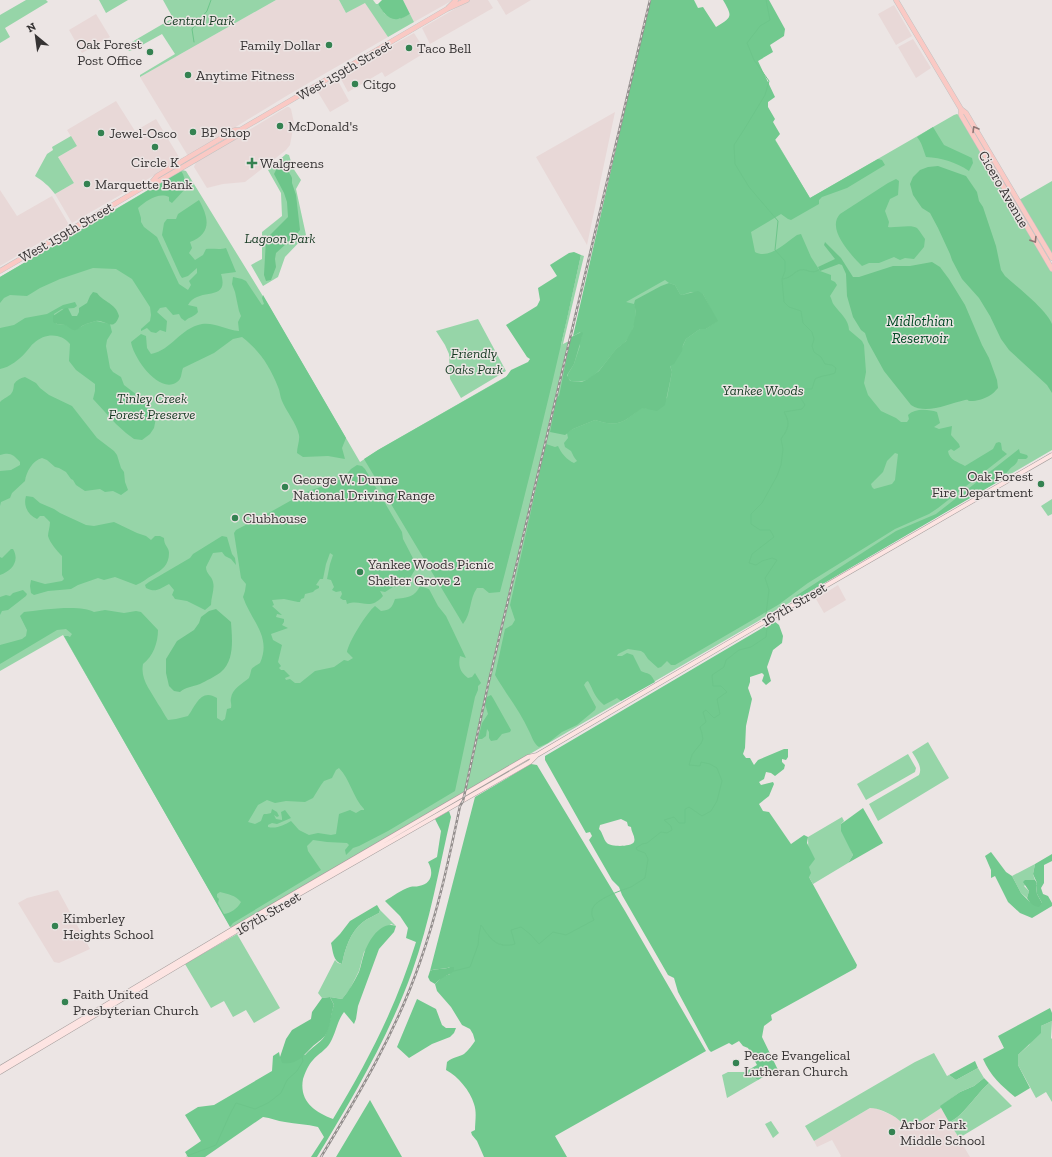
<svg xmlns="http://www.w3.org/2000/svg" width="1052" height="1157" viewBox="0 0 1052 1157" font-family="'Zilla Slab',serif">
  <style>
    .built { fill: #e8d8d7 }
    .green { fill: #96d5a8 }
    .forest { fill: #71c98e; fill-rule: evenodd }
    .water { fill: #6dc58a }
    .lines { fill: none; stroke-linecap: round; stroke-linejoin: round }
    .stream { stroke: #6dc58a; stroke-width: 1 }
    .secondary-casing { stroke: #a49d9c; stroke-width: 5 }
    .primary-casing { stroke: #c3c2c2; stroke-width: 5.5 }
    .secondary { stroke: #fde4e2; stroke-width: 4 }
    .primary { stroke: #fac9c4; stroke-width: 4.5 }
    .rail-casing { stroke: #938e8d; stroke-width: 2.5 }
    .rail { stroke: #ece5e4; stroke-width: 1; stroke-dasharray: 3; stroke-linecap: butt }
    .oneway { stroke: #8e7674 }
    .poi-dot { fill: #348251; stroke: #ece5e4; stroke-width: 1.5 }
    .labels { text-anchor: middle; stroke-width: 3; stroke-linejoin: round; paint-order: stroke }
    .park-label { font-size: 14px; font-style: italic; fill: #153a22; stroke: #ece5e4 }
    .poi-label { font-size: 14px; fill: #363333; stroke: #ece5e4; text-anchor: start }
    .street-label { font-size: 14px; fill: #363333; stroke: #ece5e4 }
    .water-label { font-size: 15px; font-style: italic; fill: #024a25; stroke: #ece5e4 }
  </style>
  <rect width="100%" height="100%" fill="#ece5e4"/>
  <path class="built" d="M276 0H339L346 13 365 2 388 37 288 95 188 156 140 77Z
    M403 0H453L414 22Z
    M470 0H488L493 8 430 44 422 28Z
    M497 0H531L506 15Z
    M894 5 912 36 896 45 878 14Z
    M96 14 110 37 82 53 69 30Z
    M414 33 426 52 385 77 382 72 348 92 341 79 342 74Z
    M913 39 931 68 916 78 898 47Z
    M333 79 338 81 349 101 330 112 316 89Z
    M116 101 135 131 156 119 179 157V161L72 223 55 194 74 183 58 157 77 146 67 130Z
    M287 107H289L291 109 294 123 290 145 286 150 245 182 223 184 207 188 194 167 196 162Z
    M615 112 587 245 536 157Z
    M0 190 17 216 52 196 68 223V226L0 266Z
    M838 585 846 600 824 613 816 599Z
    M58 890 90 949 59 963 54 962 18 903 27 898Z
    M870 1108H875L894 1116 905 1125 912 1127 941 1108 970 1157H840L841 1156 832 1140 817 1147 814 1141Z"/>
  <path class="green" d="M26 0H46L48 2 5 28 10 37 0 43V15Z
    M99 0H128L106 13Z
    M163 0H276L140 77V75L175 54 162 34 135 49 129 51 125 46 173 18Z
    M339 0H373L376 4H378L385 14 399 19 410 14 414 22 388 37 365 3 346 13Z
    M700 13 810 198 954 115 957 114 960 116 1052 272V450L231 928 63 635 0 671V277L182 170 186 171 269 306 360 462 378 450 561 345 581 255 584 256 563 344 573 339Z
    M71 136 77 146 58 157 74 183 55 194C49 186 43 181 35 176L47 154 53 150 52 147Z
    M286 154 289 155 293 168 301 180 296 189 306 235 285 257 278 277 263 286 251 265 262 259V232L282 216 281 193 268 170Z
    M1052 181V255L1019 200Z
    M478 319 506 371 461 398 450 379 449 354 445 345 436 331Z
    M1052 499V514L1048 516 1041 506Z
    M928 742 949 778 878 821 869 804 919 775C923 767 916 759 912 752Z
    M908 754 916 768 915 772 866 800 857 784Z
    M842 817 844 821 841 824 853 855 848 863 813 884 809 877 808 837Z
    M1035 864 1033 874 1035 880H1030L1024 886 1029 891 1027 898 1021 893 1012 876Z
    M380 910 396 926 391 924 364 952 359 971 350 989 342 999 330 997 322 998 318 993 335 960 338 963 342 964C345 949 350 932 363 922 368 918 374 916 379 913Z
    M237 934 280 1008 254 1023 246 1010 233 1017 224 1001 211 1008 185 964Z
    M1052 1021 1051 1038 1052 1039V1102L1046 1092 1036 1098 1018 1065V1055L1029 1045 1041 1026Z
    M934 1053 947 1076 949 1075 956 1080 978 1068 984 1078 974 1086 960 1092 941 1106V1108L912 1127C903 1125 902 1122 895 1117 889 1113 878 1108 870 1108L814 1141 805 1126 915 1062Z
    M728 1072H745L749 1077H753L758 1080 727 1098 722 1075Z
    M989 1083 1012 1106 959 1138 949 1122C961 1119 978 1092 989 1083Z
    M771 1121 779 1133 773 1138 765 1124Z"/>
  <path class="forest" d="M382 0H403L410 14C406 16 402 19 398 19 389 21 382 11 378 4Z
    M650 0H694L698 8 703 7 716 27C732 17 733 17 723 0H769L785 29 784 36 770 45 773 52 758 61 775 97 768 102V107L775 119 773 122 780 134 775 140 810 198 878 159 882 160 885 165 847 188 822 197 819 200V204L791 220 788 219 781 214 751 232 755 252C769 260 785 243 797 235L801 234 811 257 820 271 831 275V280L835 282 837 285 830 296C832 299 832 303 834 305 840 313 849 320 849 330L862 341 864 345 866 372 864 383 868 395 881 411 896 418 901 422H907L909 419 908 415C915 408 928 409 937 412L940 423 934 427 939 429 952 426 951 435 959 444 960 447 954 451 951 449 948 451C949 460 958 462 965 466L993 449 996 443 999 442 1001 443 1002 450 1007 454 938 508 929 514 895 529 808 583 778 605 675 665H671L667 661 661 667 658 668 648 659 644 653 641 651 628 649 618 654 617 656H622L627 653 633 655 641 671C650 675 650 672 655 682L621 701 617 698 604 705C594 697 594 691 588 681L586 682 584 685 596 707 595 710 577 725 562 732 548 743 539 747C534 744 532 737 529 731 520 711 506 694 495 675L505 629 512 625 515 620 510 605 546 444 555 447 558 446C561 453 567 460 574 463L577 461 574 457 571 451 565 447 564 443 568 438 567 433 573 429 595 420C619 428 624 422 642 407L647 409 667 398 672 372 670 365 682 348 686 339 700 329H706L717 321 703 294 691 292 682 295 680 294 675 285 669 283 665 280 626 302 634 304C639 314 633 334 625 342 622 345 617 347 614 352 606 361 600 372 589 379 583 382 577 381 571 381L568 378V374L574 364 580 346 579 343 582 336 580 332 573 336ZM895 453 898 454 895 480 892 484 874 489 872 487 871 484 883 472 887 461Z
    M933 127 944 145 972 158 973 163 969 171C956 162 942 158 926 157 923 149 922 143 917 137Z
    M181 171 183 174 187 187 172 203 169 201V197C158 192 146 201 138 208L141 218V222L144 227 157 237 179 284 188 290 191 285 189 281 197 273V268L188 276 182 278 180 275 162 235 164 223 167 219H176L178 214 199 200C209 218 212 234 190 242L192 248 189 253 195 260 203 255 206 249C213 248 219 250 226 248L236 272 221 274C230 303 198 286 188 305L197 307 198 312C194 317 189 317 185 321L181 318 179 314 173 315 166 307 160 308 157 312 167 321 166 332 160 330 156 333 151 332 147 328 141 331V329L150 321 151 315 150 307 132 279 116 269 93 268 60 279 40 288 27 296 10 295 4 298 0 303V277Z
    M896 179 899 181 898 195 890 199 885 211 889 222 888 227C895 228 912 224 917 228 920 231 922 235 925 239L924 247 914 259 905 258 900 260 894 257 879 263H869L862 266C851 255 826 229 840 214L888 183Z
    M574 252 581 255C557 368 529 480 500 592L489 593 483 588H477C469 599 472 613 463 624L364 459 378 450 506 377 511 370 528 362 530 359 527 357 506 325 537 306 540 300 538 288 557 276 550 265 569 253Z
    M233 277 242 279 246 281 262 305 264 304 262 298 263 295 346 438 342 448 345 459 328 456 303 457 297 453C297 447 300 440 299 435 296 422 287 413 282 401 280 397 280 391 278 387 270 366 259 350 242 337L233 339 214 353 183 368C181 373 182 379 177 382 159 395 133 357 131 342L141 334 146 336 147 348 151 354C172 350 180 328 202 324 214 322 226 330 239 331L238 322 241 316 239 311 235 292 232 284Z
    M75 302 77 306 74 308 62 309 54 314 56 324 66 325 75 330 86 324 96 321 110 324 112 332 107 340 106 346 110 368 113 372 121 377 124 385 141 398 155 414 156 418 154 428 150 434 142 440 134 439 126 433 116 424 93 399 95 391V384L76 370 69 361 70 344C61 333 45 333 34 343 31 345 29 349 26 352 19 360 10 367 0 369V328L14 325 25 318 47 314 63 305Z
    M25 377 36 383 40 388 49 395 72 406 97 438 114 451 117 455 121 468 124 472 125 482 128 490 121 495 113 491 105 492 100 489 85 491 76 485 73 480 71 479 66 472 59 468 55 467 47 460 42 458C33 460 26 472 25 481L12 493 10 498 1 502 0 506V471L11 470 20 465V462C13 454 10 452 0 455V402C9 394 13 397 14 384 17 380 20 378 25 377Z
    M1019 449 1020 453 1027 455 1028 457 1026 459H1018C1017 465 1013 465 1009 470 1006 473 1006 475 1002 478L1001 480 797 599 796 596 805 590 896 531 936 514Z
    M357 465 362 466 365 469 402 532 403 539 417 566 409 580 404 584 393 587 385 592 380 591 383 596C369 612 361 598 347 604L346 600H343L340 598 342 594 341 591 336 592 332 590 334 587 331 580 327 579 330 564 333 555 330 553 326 564 323 579H320L316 585 319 586V588L315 590 313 592 305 594 304 598 301 599 300 602H298L284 599 272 600 274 605 272 606 282 615 277 614 276 617 284 619V622L282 625 288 628 271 634 273 640 282 645 278 662 281 666 279 668 281 670H284L290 676 285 678 286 680 290 679 295 683H300L315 671 334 667 344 660 348 661 353 658 347 652C348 643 367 612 375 606L381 611C390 610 392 608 395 599 407 598 415 597 420 586L429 589 438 606 446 616 466 658 460 656C458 666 460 672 468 678L472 677 475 673 481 683 478 686V690L475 697 455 791 388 831 359 846 353 848 346 855 345 850 349 845 347 843 327 842 313 840 307 846 308 851 321 870 233 923 230 927 64 636H68L70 637 72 634 66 629 57 630 0 664V645L22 639 26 636 27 630 20 616 24 612C40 610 81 604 94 612L105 610 124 613 136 611 141 612 158 630C158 643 153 656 143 664 140 680 151 691 158 704 162 709 164 715 168 720L176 719 188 716C196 705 201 688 217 698V718L222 721 225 719 227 709 231 708C232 703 230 702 231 698 232 689 243 683 249 678 253 668 248 670 260 663 272 636 251 621 243 597L245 591 246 584 241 578 234 533 236 530 274 510 306 492 335 482 344 477 351 469ZM339 768C350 779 353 798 364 809V810H361L356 813 350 810 339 814 336 834 331 835 318 833 309 835 299 830 291 821C284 825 277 829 268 827V825L272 823 277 824 291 818 285 810 281 812 282 818V820L276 819 274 815 277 817 279 816 277 812 272 809 271 813C262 816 265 810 261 821L255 824 248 822 258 805 267 800 275 803 286 801 305 802 313 798 321 785 324 781 332 778 336 770ZM220 892C228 894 235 895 241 902 237 909 231 913 224 914L218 903 219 899 217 897V894Z
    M26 496 33 497 40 503 54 509 60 513 86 525 94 526 114 522 137 533 146 536 151 540 155 536H160L164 538C164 546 169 547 169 553 169 565 162 570 153 575 147 578 142 583 136 585L115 577 104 580 98 578 78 585 71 589 48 591 34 595 31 593 30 586 31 580 45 584 62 581 64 579 62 575V556C57 551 50 543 48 536 48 532 50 527 50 522L44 516H40L37 519C28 515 23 506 26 496Z
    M222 536 227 537 232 554 235 558 236 565 231 559 225 556 222 552 213 553 206 567C206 574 212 576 213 582 215 589 211 597 211 605L205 610 187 601 175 599 173 596 172 595 174 590 169 584C159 589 156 593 146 588L145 585 149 582 190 558 193 554Z
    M11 549H13C20 561 12 571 0 575V557L2 558Z
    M23 590 27 594 26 596 8 610 2 611 0 615V597L6 595 10 596 13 593Z
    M774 621 779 625 783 636 782 643 773 650 767 667 771 681 766 685 762 681 764 675 762 673 750 677V682L748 688 752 699 746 726 745 748 743 754 746 758H750L754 765 758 760 784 749H788V757L786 760 782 759V762L785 765 784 769 775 776 771 773 766 772 764 779 759 782 761 785 773 782 774 784 769 796 759 804 763 811 769 812 791 844 804 835 808 837 807 843 815 859 809 867 811 873 809 877 857 965 856 968 771 1015 772 1020 764 1026 762 1037 778 1070C771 1074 764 1076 758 1080L753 1077H749L745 1072 757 1065 748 1048 743 1046 739 1041 732 1045 729 1043 711 1052 709 1050 678 992 674 978 668 975 622 895 619 887 612 880 589 840 592 836 590 832 586 833 545 760V756ZM621 819 627 822 628 826 631 827C631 832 636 837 634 842 631 847 611 847 607 843 603 839 603 833 599 829L600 825Z
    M491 695 493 698 511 730 510 732 502 734 497 740 491 741 489 738V732L487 729 486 736 482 739H478L482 723 488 714 485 704 487 697Z
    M531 764 537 765 625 911 706 1051 555 1136 567 1157H484L477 1141 472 1135 471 1132 475 1130C475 1122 477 1112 474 1104 470 1091 458 1076 446 1070L447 1062C453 1057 459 1057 464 1054 469 1050 472 1045 475 1041L473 1034 470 1029 462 1025 451 1007 437 991 435 984 442 977 450 974V967C443 970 436 968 430 971L475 797Z
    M863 808 883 843 848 863 853 855 841 831V824Z
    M449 811 451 817C439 868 430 922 412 972 388 1038 353 1097 317 1157H311L324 1137 318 1127C307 1124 296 1124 285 1122 277 1121 271 1118 263 1117L205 1157H188L185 1152 201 1141 185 1115 198 1107 214 1105 272 1071 273 1056 279 1052 280 1057 305 1055C311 1048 321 1042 324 1037 330 1028 330 1015 334 1005L330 997 342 999C349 991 354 982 359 972 361 966 362 960 364 954 368 941 381 920 396 926L394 932 379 949 358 1006 356 1019 354 1024 344 1012C337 1021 336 1033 330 1043 326 1050 318 1054 313 1060 308 1065 305 1073 303 1079 299 1101 314 1112 333 1119 368 1061 396 1007 416 942L406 938 408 928 400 916 385 901C393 896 401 890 410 887 413 886 416 887 419 886 432 884 434 872 428 862L437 857 441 831 435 819Z
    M991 852 1006 872 1012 876 1021 893 1030 902 1042 903 1037 894 1036 885 1037 883 1033 874 1035 864 1052 854V861L1044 865V883L1041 888 1043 894 1048 896 1052 903V906L1032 918 1020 913 1008 902 995 876 991 878V870L985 856Z
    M377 905 380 910 379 913C374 916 368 918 363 922 350 932 345 949 342 964 333 962 333 951 331 943L340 934 350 921Z
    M417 999 436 1009 442 1025 446 1028H456L454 1033 450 1037 432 1044 409 1058 397 1047Z
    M1050 1008 1052 1013V1021L1041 1026V1033L1018 1055V1065L1030 1088 1015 1097C1001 1085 991 1077 983 1059L1004 1048 998 1036Z
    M975 1061 978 1068 956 1080 949 1075Z
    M984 1078 989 1083C978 1092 961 1119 949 1122L940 1106 960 1092 974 1086Z
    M370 1100 402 1157H336Z"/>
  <path class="water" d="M938 166 966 176 977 192 979 201 983 207 996 246 1001 270 1005 276C1016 286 1047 310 1052 324V393L1047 385 1009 350 1001 339 990 316 979 298 962 279 952 260 950 254 938 228 930 213 922 208 913 195 910 184 913 177 920 170 928 167Z
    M280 167C286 167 290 173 292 178V183L296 195 300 230 296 235 276 253 275 259 276 267 271 280 266 281 264 275 266 239 288 217 287 202 284 193 274 174 277 168Z
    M825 242 841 258 853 277H859L893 266H910L932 262 940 267 949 279 965 305 982 345 989 358 997 380 998 388C995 391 993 394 989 396 984 399 976 401 971 401 966 401 970 399 965 400 948 404 926 415 911 405L884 371 868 342 865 333 861 330 853 317 847 296 846 274 842 265 839 264 820 271 818 267 835 259 824 245Z
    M669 283 675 285 680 294 682 295 698 291 703 294 718 321 706 329H700L686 339 683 345 682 351 674 364 670 366 672 372 665 405 657 411 642 408C623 422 619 428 595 420L573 429 565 435 550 432 557 397 559 396 571 337 582 332 583 333 574 364 567 375 570 381 582 382 588 379 599 371 616 349 626 341 633 328 636 312 634 304 635 300 661 286Z
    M93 292 97 293C103 302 116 303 119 316 114 333 104 319 96 321 93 322 87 323 84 325 81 326 79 329 76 330 72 331 68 326 65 325 60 324 57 325 53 322V316L65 308H68L72 316H77L79 312V308L87 303 90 296Z
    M216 609 231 622C232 638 235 660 221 672 218 675 204 682 200 684 192 687 186 687 180 692L174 691 169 686 166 673V659L177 641 194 630 199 623 201 617 209 611Z
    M1025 880H1035L1037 883 1036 885 1037 894 1042 903 1039 907C1033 906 1030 903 1027 898L1029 891 1023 882Z
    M450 967H454V971C448 976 441 977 435 984L430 981 428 977 430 971C436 968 443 970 450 967Z
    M330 997 334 1005C331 1014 331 1022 328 1030 325 1039 318 1041 311 1048 302 1057 297 1065 282 1063L280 1057 286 1039 292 1030 311 1019 312 1012 322 998Z"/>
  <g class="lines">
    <path class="stream" d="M194 42 192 29 207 11 211 0
      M783 279C791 278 794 272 800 270 807 268 810 275 819 270
      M766 614 769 590 765 578 777 560 772 558 762 561 756 565 749 563 752 554 774 537 770 530H760L751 524V514L762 503 777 476 781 465 783 449 781 439C788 429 791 424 784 412L802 409 805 405 797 392 805 389H812L815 379C822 375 828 376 835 373L836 368 832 365 825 364 821 357 814 352 812 346 814 339 812 332 803 323 801 311 789 307 784 302 782 279 785 271V261L775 250 778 221 749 187 735 164 734 145 745 128 765 95 769 81 754 60 747 43 760 26 770 20 766 0
      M454 971 470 967 478 945 479 935 481 925C490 938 496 949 515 944L511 930 521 927 530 934 539 944 553 932 566 935 594 920C593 918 591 914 592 911 592 900 622 890 631 887 636 884 640 881 645 878L648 859 645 853 637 850 636 848 642 844 647 843 661 832 667 833 672 830 671 826 664 820 674 817 679 823H685V809L689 807 702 816 711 811 717 801 722 781 717 768 710 764 701 762 700 766 689 765C691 760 691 755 694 752 703 740 705 743 700 727L706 722 703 712 706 710 714 718 720 714 717 699 727 692 721 686H713L712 675 724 667 726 660 739 650 751 647 766 637 767 628
      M187 1156 216 1145 230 1114 236 1103 255 1109 268 1103 281 1093 287 1080 297 1071 303 1061 302 1057"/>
    <g class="secondary-casing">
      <path id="secondary" d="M0 1068 233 929 528 757 537 755
        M0 1072 280 905 530 762 537 755 827 585 1052 455"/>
    </g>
    <g class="primary-casing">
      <path id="primary" d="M896 0 961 109 966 113 1052 258
        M448 8 456 0
        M961 109V115L1052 269
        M152 182 159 181 238 135 240 130
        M0 271 152 182 157 176 235 130H240L447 9 467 0"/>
    </g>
    <use href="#secondary" class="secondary"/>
    <use href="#primary" class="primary"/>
    <g class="rail-casing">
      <path id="rail" d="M321 1157C359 1094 396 1032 420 962 438 911 449 859 460 806L463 801 488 685 650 0"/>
    </g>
    <use href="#rail" class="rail"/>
  </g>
  <defs><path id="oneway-chevron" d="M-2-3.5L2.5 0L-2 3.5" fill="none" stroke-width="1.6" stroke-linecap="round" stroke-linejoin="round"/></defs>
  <g class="oneway">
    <use href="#oneway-chevron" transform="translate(975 129) rotate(-121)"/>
    <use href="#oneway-chevron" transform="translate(1034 240) rotate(58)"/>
  </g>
  <g class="poi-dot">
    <circle cx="329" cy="45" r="4"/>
    <circle cx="409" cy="48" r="4"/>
    <circle cx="150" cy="52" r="4"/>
    <circle cx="188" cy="75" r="4"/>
    <circle cx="355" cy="84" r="4"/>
    <circle cx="280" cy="126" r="4"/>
    <circle cx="193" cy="132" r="4"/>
    <circle cx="101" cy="133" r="4"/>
    <circle cx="155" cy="147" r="4"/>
    <path d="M250 157h4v4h4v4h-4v4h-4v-4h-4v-4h4z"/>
    <circle cx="87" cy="184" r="4"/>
    <circle cx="1041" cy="484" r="4"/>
    <circle cx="285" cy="487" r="4"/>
    <circle cx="235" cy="518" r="4"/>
    <circle cx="360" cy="572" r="4"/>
    <circle cx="55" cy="926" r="4"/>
    <circle cx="65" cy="1002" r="4"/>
    <circle cx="736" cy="1063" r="4"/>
    <circle cx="892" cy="1132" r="4"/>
  </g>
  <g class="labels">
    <g class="park-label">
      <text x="199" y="25">Central Park</text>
      <text x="280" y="243">Lagoon Park</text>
      <text x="474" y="358">Friendly<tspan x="474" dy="16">Oaks Park</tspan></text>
      <text x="763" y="395">Yankee Woods</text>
      <text x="152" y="403">Tinley Creek<tspan x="152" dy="16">Forest Preserve</tspan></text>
    </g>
    <g class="poi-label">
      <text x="142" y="49" text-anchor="end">Oak Forest<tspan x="142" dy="16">Post Office</tspan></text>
      <text x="321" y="50" text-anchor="end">Family Dollar</text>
      <text x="417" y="53">Taco Bell</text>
      <text x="196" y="80">Anytime Fitness</text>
      <text x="363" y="89">Citgo</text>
      <text x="288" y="131">McDonald's</text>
      <text x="201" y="137">BP Shop</text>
      <text x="109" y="138">Jewel-Osco</text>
      <text x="155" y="167" text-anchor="middle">Circle K</text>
      <text x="260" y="168">Walgreens</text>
      <text x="95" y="189">Marquette Bank</text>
      <text x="1033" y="481" text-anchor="end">Oak Forest<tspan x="1033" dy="16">Fire Department</tspan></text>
      <text x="293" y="484">George W. Dunne<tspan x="293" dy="16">National Driving Range</tspan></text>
      <text x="243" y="523">Clubhouse</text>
      <text x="368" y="569">Yankee Woods Picnic<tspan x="368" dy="16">Shelter Grove 2</tspan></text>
      <text x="63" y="923">Kimberley<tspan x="63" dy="16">Heights School</tspan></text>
      <text x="73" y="999">Faith United<tspan x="73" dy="16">Presbyterian Church</tspan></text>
      <text x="744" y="1060">Peace Evangelical<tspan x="744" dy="16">Lutheran Church</tspan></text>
      <text x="900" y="1129">Arbor Park<tspan x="900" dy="16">Middle School</tspan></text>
    </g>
    <g class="street-label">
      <text transform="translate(344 70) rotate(-30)" y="5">West 159th Street</text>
      <text transform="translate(1004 189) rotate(60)" y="5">Cicero Avenue</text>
      <text transform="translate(66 232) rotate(-30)" y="5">West 159th Street</text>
      <text transform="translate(794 604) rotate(-30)" y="5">167th Street</text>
      <text transform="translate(268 913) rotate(-30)" y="5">167th Street</text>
    </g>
    <g class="water-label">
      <text x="920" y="326">Midlothian<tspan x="920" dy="17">Reservoir</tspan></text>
    </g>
  </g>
  <g transform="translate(36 36) rotate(331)" stroke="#ece5e4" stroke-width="3" paint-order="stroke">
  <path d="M0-3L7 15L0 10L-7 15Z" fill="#363333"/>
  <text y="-6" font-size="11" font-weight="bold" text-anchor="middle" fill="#363333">N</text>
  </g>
</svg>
